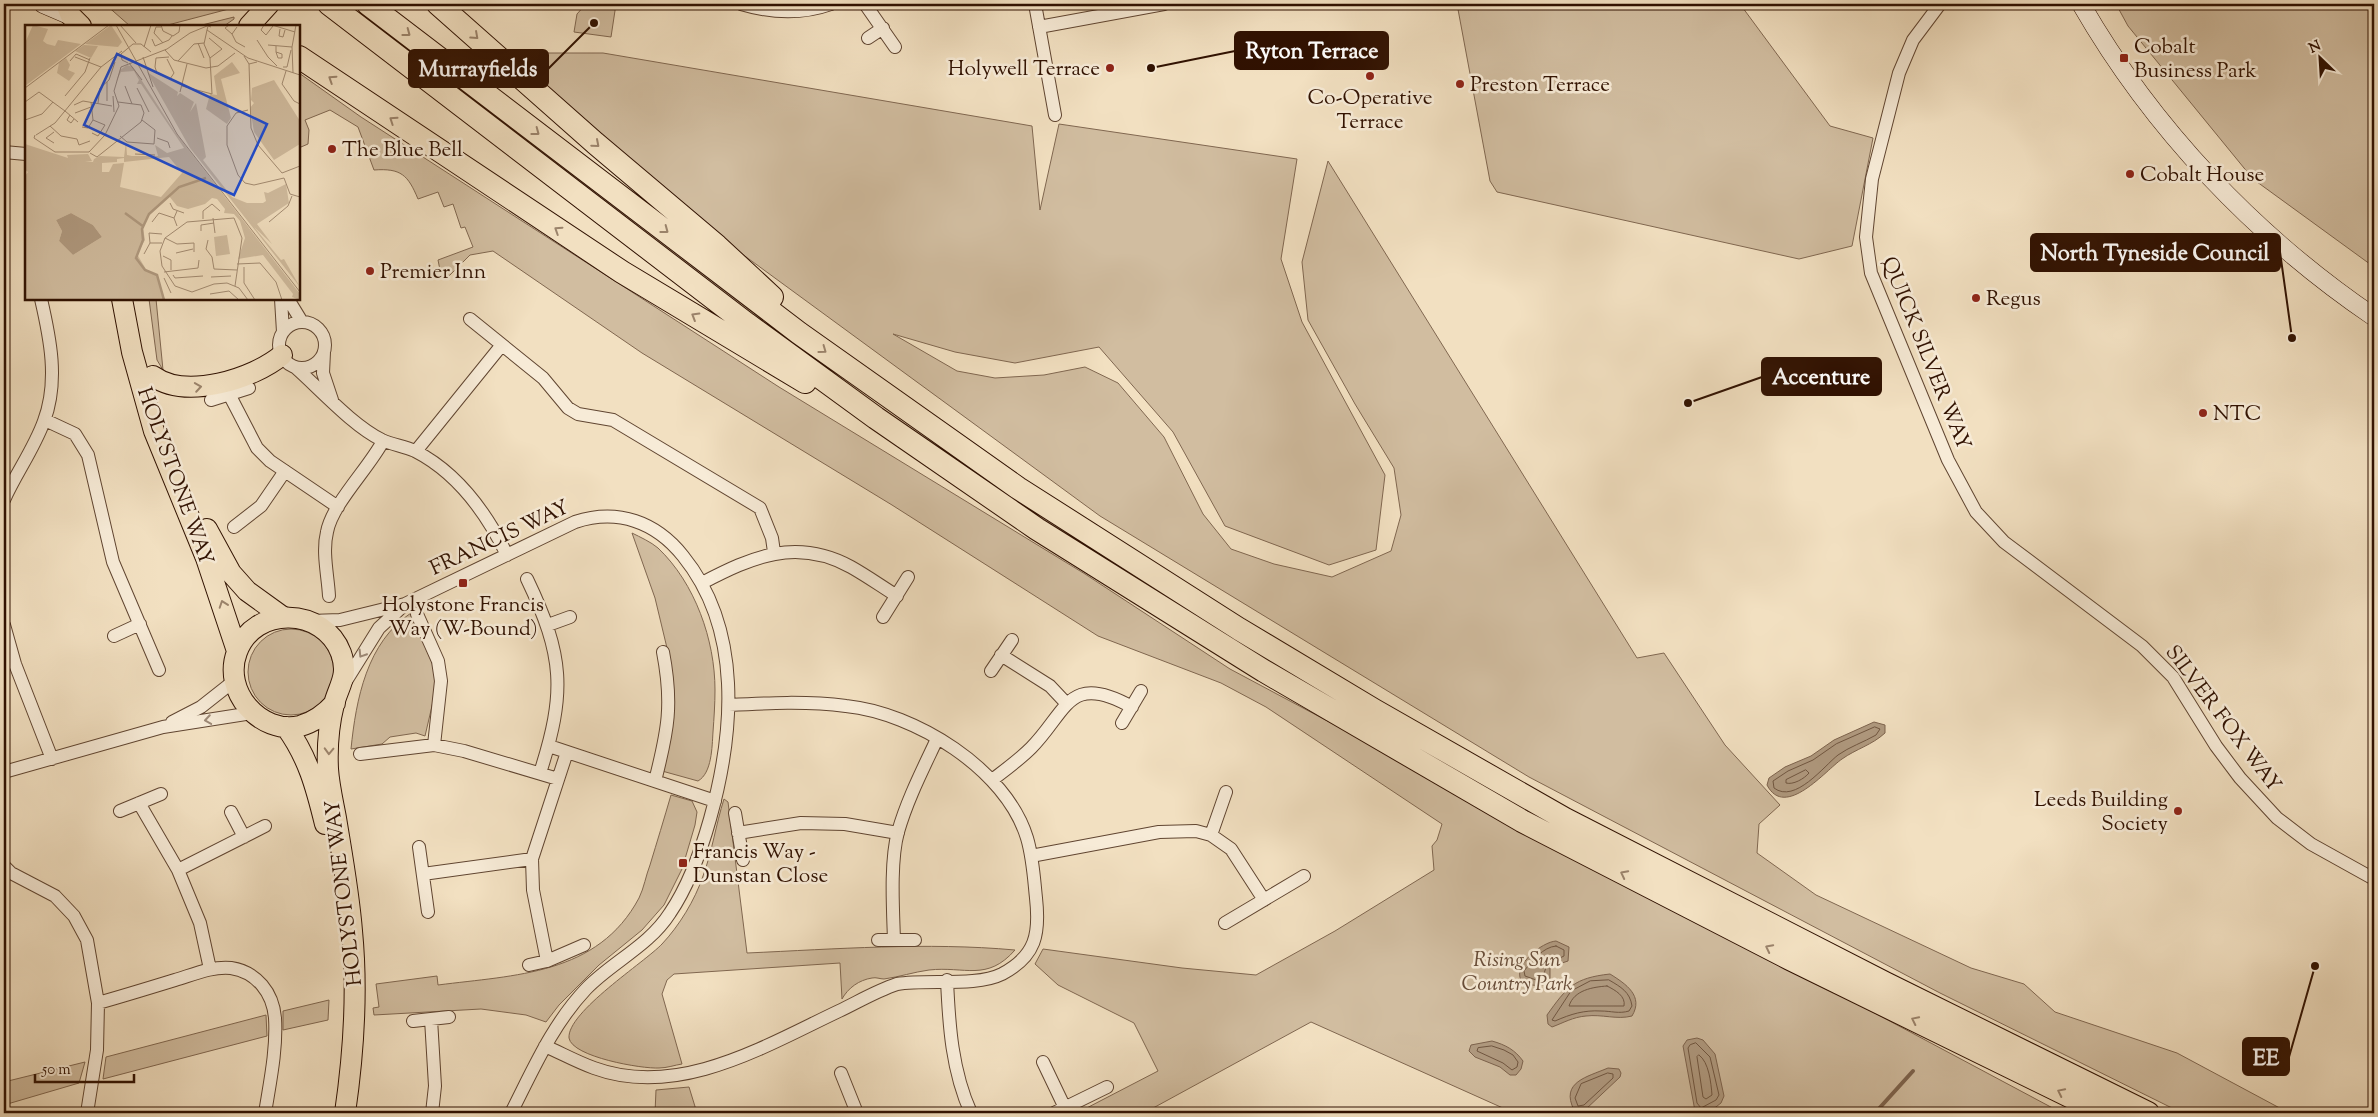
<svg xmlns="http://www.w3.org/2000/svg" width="2378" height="1117" viewBox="0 0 2378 1117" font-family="'Sorts Mill Goudy',serif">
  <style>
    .green { fill: #d1bda0; stroke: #806750 }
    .water { fill: #b09a80; stroke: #7d634d }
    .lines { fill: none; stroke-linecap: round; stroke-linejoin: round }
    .shore { stroke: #705640; stroke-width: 1 }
    .stream { stroke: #7d634d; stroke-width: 4 }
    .street-casing { stroke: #604531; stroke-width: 14 }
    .secondary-casing { stroke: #301101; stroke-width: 19 }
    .primary-casing { stroke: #301101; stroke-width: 22 }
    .highway-casing { stroke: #301101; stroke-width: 24 }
    .street { stroke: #f7ebd7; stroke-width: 12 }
    .secondary { stroke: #f7ebd7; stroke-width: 18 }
    .primary { stroke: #f2e0c1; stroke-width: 20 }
    .highway { stroke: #f2e0c1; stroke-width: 22 }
    .oneway { stroke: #9b836b }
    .oneway2 { stroke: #9d8977 }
    .poi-dot { fill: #8f2418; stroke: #f7ebd7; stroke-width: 2 }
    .labels { text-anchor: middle; stroke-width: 5; stroke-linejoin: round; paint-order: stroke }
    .poi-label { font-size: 21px; fill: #301101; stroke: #f7ebd7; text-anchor: start }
    .street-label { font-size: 21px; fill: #301101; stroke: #f7ebd7 }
    .park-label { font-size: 21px; font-style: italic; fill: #684d39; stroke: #f7ebd7 }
    .inset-river { fill: none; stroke: #b09a80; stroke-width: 2.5 }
    .inset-road { fill: none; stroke: #a48d74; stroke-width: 1 }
    .view { fill: #1d4ed8; fill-opacity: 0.15; stroke: #1d4ed8; stroke-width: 2.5 }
    .inset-edge { fill: none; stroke: #301101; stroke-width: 2.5 }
    .leader { fill: none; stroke: #301101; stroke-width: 2 }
    .callout-dot { fill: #301101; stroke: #f7ebd7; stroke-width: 2 }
    .callout { fill: #301101; stroke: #301101; stroke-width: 2 }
    .callout-label { font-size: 22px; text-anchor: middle; font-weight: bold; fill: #fff }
  </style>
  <rect width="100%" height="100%" fill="#f2e0c1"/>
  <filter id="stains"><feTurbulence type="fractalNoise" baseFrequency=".004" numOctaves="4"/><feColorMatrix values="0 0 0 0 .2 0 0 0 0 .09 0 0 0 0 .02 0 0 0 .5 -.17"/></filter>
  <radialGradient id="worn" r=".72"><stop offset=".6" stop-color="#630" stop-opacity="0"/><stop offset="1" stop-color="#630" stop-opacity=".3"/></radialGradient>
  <path class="green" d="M105 4H244V5L164 26H130Z
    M586 4H616L611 37 574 32 577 14Z
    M1457 4H1740L1830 126 1873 138 1852 246 1799 259 1497 192 1490 181Z
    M2116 4H2374V267L2253 179 2128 26Z
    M234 17V19L224 26H198Z
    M501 53H603L1032 126 1040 210 1059 124 1297 159 1281 259 1302 322 1385 475 1376 550 1329 565 1225 526 1173 432 1099 347 1015 363 955 352 893 334 957 371 995 378 1044 375 1085 367 1118 383 1164 437 1203 514 1231 549 1274 564 1332 577 1391 551 1401 515 1394 468 1355 404 1308 320 1302 262 1328 161 1637 658 1664 653 1725 745 1780 805 1759 824 1757 853 1816 895 1971 968 2024 984 2055 1012 2177 1053 2289 1113H2182L1940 993 1529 777 1100 516 738 251Z
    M299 73 361 117 779 387 1085 574 1230 669 2062 1113H1514L1311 1022 1144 1113H1077L1158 1071 1134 1023 1058 985 1035 964 1043 949 1182 968 1256 975 1335 931 1434 870 1432 846 1437 840 1442 824 1266 707 1221 683 1098 636 892 505 642 353 493 251 470 255 449 276 441 275 438 260 473 247 465 227 461 228 453 204 444 207 438 192 418 199C408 175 401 168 374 170L358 127 330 110 305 120 309 130 308 144 301 147 299 141Z
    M149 299H156L163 370 157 360Z
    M632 533C640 537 651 542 658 548 695 583 715 640 715 690 715 704 714 718 713 732 712 747 712 773 698 781L662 771 667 648 655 598Z
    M411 613 435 670V693L425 736 416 733 390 737 382 744 351 749C356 699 367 642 411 613Z
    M248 672a43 43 0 1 1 86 0a43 43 0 1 1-86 0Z
    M671 795 692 801 697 812 695 825 682 869 664 905 642 930 599 965 559 1005 546 1022 526 1015 481 1009 374 1015 373 1008 379 1007 376 984 437 976 438 985C515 975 598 975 639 898 644 888 646 875 650 865 657 842 664 819 671 795Z
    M724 799 728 802 747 953C837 949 926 942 1015 950 987 982 965 966 929 970 914 972 899 977 884 979 880 979 876 977 872 978 859 980 848 988 842 999L840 963 674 974 667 980 662 994 682 1064C675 1065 667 1068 659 1068 642 1069 572 1057 569 1038 567 1012 645 962 662 944 679 926 695 900 703 876 712 852 716 824 724 799Z
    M329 1000 328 1020 283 1030V1011Z
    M266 1015 267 1036 103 1079 106 1057Z
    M85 1062 79 1083 4 1105V1082Z
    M689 1087 697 1113H655L656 1090Z"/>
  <path class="water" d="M1874 722 1885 725V733C1872 745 1856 749 1842 759 1826 770 1785 820 1767 785L1769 778 1785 767 1811 756 1834 740Z
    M1556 941 1569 947 1568 961 1550 967V980C1541 989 1532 986 1521 980 1513 965 1542 942 1556 941Z
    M1610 974C1626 984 1644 996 1632 1016 1617 1020 1602 1014 1586 1016 1573 1017 1563 1023 1552 1027L1548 1024 1547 1015C1567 987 1574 978 1610 974Z
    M1697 1038 1703 1040 1715 1054 1724 1096 1721 1103 1712 1110 1699 1113 1695 1111 1683 1046 1687 1040Z
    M1492 1041C1506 1045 1515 1050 1523 1061L1521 1069 1516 1075H1510L1500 1067 1475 1057 1469 1051 1471 1045Z
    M1608 1068 1619 1069 1621 1073 1620 1077 1585 1110H1574C1560 1082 1587 1077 1608 1068Z"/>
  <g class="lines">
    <path class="shore" d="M1875 727 1880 729 1876 735C1864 742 1849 747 1838 755 1824 766 1795 804 1774 788L1773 781 1788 771 1813 760 1836 744Z
      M1806 770 1809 773C1804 779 1793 785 1786 783V780Z
      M1556 946 1564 950V956L1547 964 1542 980 1539 981 1525 976 1524 971C1532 961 1543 947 1556 946Z
      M1609 980C1621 987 1630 992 1632 1006L1629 1011C1619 1014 1611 1011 1601 1011 1584 1010 1571 1014 1555 1021L1552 1020 1571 991 1590 981Z
      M1607 986C1615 990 1626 996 1624 1006H1569C1574 990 1593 987 1607 986Z
      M1696 1043 1710 1057 1719 1095 1716 1100 1701 1108 1697 1103 1688 1048 1690 1045Z
      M1492 1046 1504 1050 1513 1055 1518 1062 1517 1067 1512 1070 1503 1063 1477 1051 1478 1048Z
      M1699 1055C1709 1062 1711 1083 1712 1095L1706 1099 1703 1097 1697 1057Z
      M1608 1073 1613 1074V1078L1584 1105 1578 1106 1575 1098 1581 1084Z"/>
    <path class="stream" d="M1875 1113 1913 1071"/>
    <g class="street-casing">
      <path id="street" d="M741 4C771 13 800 15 831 4
        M865 4 895 47
        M1035 4 1055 115
        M1940 4 1913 40 1899 73 1872 179 1866 237 1871 273 1948 460 1976 512 2004 542 2142 646 2173 677 2216 746 2240 778 2277 818 2311 844 2374 879
        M1039 27 1164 4
        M868 38 883 28
        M4 152 26 154
        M281 299 283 332
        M288 299 302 322
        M470 319 543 378 568 408 578 414 613 420 760 508 772 538 774 552
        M279 345a23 23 0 1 1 46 0a23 23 0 1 1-46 0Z
        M324 352 323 373 332 400
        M295 367C320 389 353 426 382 440 393 445 404 446 415 451 458 473 486 512 507 555
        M229 394 257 448 270 461 338 507
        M211 400 249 388
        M45 420 75 434 88 455 113 562 159 670
        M416 451 501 346
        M4 500C16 473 34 449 44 421 59 381 50 338 41 299
        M234 527 261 506 285 471
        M527 579C564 656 566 692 540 773
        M702 583C752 557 796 537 851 567 867 576 881 586 897 596
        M329 596C328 576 322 552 327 532 332 504 369 468 383 441
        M417 614 438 661 441 681 434 745
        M883 617 908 577
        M310 621 340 620 405 604 575 522C618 508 656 522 683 556 743 630 734 733 710 819 701 851 689 885 670 913 649 946 612 962 586 989 552 1025 533 1070 511 1113
        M4 625 15 664 52 759
        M548 625 570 617
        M114 636 140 624
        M1001 655 1050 686 1066 703
        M991 671 1012 640
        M346 681 379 628 403 606
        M172 722 201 707 234 681
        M1122 723 1141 691
        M549 746 715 801
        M360 754 434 745 464 751 558 779
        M4 772 163 727 252 713
        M992 780C1005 770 1019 760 1031 748 1067 712 1068 671 1132 707
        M655 781C668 730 673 704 663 652
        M139 803 178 870 200 923 210 969
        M120 811 161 794
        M231 812 244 837
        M735 813 743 860
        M738 833 801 823 845 824 898 833
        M1211 835 1226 792
        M419 847 428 912
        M1031 856 1159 832 1196 831 1211 835 1231 849 1264 900
        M4 866 11 873 55 896 74 916 87 940 98 1003 97 1050 87 1113
        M178 870 265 826
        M423 874 532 859
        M1225 923 1304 876
        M878 940H915
        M894 940C893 909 890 861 898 832 907 800 923 769 937 739
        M547 961 533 890 532 859 567 752
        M529 965 547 961 584 945
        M947 980C949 1026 952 1071 971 1113
        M98 1003C123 996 149 988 175 980 192 975 212 966 231 968 257 972 273 993 275 1018 277 1049 270 1082 265 1113
        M431 1019 435 1086 432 1113
        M413 1021 449 1017
        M545 1046C561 1053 577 1062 594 1068 678 1099 765 1046 839 1011 858 1002 876 991 897 984 928 979 976 987 1002 974 1036 956 1040 934 1036 898 1034 879 1033 858 1027 838 1006 769 915 713 846 706 807 701 768 703 729 705
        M1043 1062 1065 1108
        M841 1073 857 1113
        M1054 1113 1107 1087"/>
    </g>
    <g class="secondary-casing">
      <path id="secondary" d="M43 4 71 16
        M2081 4C2153 129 2255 236 2374 317"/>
    </g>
    <g class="primary-casing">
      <path id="primary" d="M66 4 71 16 81 26
        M249 26 269 4
        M122 299 132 352 154 431 206 558 237 651
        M153 376C186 400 253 379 282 355
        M207 529 231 573 247 591 283 617
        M335 703C325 714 315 722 300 726 260 735 222 691 237 652 254 605 324 607 341 653 349 676 339 685 334 704 329 724 327 748 328 769 329 785 333 802 336 818 342 855 349 893 352 931 358 993 354 1051 345 1113
        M286 727C308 757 316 787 325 824"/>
    </g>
    <g class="highway-casing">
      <path id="highway" d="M329 4 747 324 876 418 1037 529 1264 671 1522 821 1790 959 2104 1113
        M368 4 799 333 1018 488 1239 629 1374 710 1565 819 1885 983 2148 1113
        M438 4 595 143 717 246 772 297
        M299 57 622 272 805 382"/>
    </g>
    <use href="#street" class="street"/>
    <use href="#secondary" class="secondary"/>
    <use href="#primary" class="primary"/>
    <use href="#highway" class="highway"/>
  </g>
  <defs><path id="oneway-chevron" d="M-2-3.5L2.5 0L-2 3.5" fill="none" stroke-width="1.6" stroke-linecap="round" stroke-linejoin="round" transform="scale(1.25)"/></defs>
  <g class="oneway">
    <use href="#oneway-chevron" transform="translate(407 33) rotate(37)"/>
    <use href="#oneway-chevron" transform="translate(475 36) rotate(42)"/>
    <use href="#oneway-chevron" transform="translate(332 79) rotate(-147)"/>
    <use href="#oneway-chevron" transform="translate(393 120) rotate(-146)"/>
    <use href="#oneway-chevron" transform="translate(536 132) rotate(37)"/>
    <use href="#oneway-chevron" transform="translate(596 144) rotate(41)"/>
    <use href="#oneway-chevron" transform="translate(558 230) rotate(-147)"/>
    <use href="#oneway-chevron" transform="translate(665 230) rotate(37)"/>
    <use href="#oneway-chevron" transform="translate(695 316) rotate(-149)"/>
    <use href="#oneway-chevron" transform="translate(823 350) rotate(36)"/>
    <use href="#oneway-chevron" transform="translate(198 387) rotate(-9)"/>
    <use href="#oneway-chevron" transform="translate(223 604) rotate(-109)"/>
    <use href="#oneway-chevron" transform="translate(329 751) rotate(92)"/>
    <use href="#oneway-chevron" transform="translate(1624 874) rotate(-153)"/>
    <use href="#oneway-chevron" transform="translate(1769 948) rotate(-153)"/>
    <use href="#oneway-chevron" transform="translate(1915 1020) rotate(-154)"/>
    <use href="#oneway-chevron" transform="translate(2061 1092) rotate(-154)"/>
  </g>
  <g class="oneway2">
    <use href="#oneway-chevron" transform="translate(362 654) rotate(122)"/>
    <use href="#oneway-chevron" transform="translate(208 720) rotate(171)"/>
  </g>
  <g class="poi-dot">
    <rect x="2119" y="53" width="10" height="10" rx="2.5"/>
    <circle cx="1110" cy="68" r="5"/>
    <circle cx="1370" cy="76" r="5"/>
    <circle cx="1460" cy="84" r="5"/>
    <circle cx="332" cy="149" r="5"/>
    <circle cx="2130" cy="174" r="5"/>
    <circle cx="370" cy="271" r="5"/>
    <circle cx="1976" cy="298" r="5"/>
    <circle cx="2203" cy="413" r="5"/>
    <rect x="458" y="578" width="10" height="10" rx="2.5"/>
    <circle cx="2178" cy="811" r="5"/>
    <rect x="678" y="858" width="10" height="10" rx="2.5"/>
  </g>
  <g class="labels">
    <g class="poi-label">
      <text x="2134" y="53">Cobalt<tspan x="2134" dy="24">Business Park</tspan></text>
      <text x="1100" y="75" text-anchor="end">Holywell Terrace</text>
      <text x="1470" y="91">Preston Terrace</text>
      <text x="1370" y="104" text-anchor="middle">Co-Operative<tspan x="1370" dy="24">Terrace</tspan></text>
      <text x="342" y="156">The Blue Bell</text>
      <text x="2140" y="181">Cobalt House</text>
      <text x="380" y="278">Premier Inn</text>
      <text x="1986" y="305">Regus</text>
      <text x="2213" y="420">NTC</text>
      <text x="463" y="611" text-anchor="middle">Holystone Francis<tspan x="463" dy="24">Way (W-Bound)</tspan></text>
      <text x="2168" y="806" text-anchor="end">Leeds Building<tspan x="2168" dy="24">Society</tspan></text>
      <text x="693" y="858">Francis Way -<tspan x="693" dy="24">Dunstan Close</tspan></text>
    </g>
    <g class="street-label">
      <text transform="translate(1927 353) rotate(68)" y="7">QUICK SILVER WAY</text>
      <text transform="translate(176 476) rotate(70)" y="7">HOLYSTONE WAY</text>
      <text transform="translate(499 537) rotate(-25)" y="7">FRANCIS WAY</text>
      <text transform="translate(2224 718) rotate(53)" y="7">SILVER FOX WAY</text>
      <text transform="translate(343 893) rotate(-97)" y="7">HOLYSTONE WAY</text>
    </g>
    <g class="park-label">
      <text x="1517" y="966">Rising Sun<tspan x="1517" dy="24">Country Park</tspan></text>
    </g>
  </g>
  <g transform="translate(25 25)">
    <rect width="275" height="275" fill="#f2e0c1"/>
    <path d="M8 0 23 4 18 16 22 19 30 21 33 15 56 19 0 61V18ZM86 0 97 17 93 22 60 19ZM59 20 73 21 66 33 50 26ZM41 33 45 40 43 45 50 48 44 56 32 48 34 38ZM207 37 215 48 196 54 206 93 202 99 181 84 185 69 192 70 189 51ZM102 40 108 42 150 107 275 269V275L267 272 268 269 238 230 213 234 220 213 215 196 209 189 199 188 200 184 192 174 187 173 180 179 163 184 152 181 144 171 123 190 118 203 120 215 112 229 122 246 132 250 140 275H0V151L3 147 0 145V119L43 133 42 130 63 129 67 136H60L75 138 68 137 69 134 75 131 99 132 101 117 102 130 107 131H133L130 120 142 128 159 123 116 59H112L114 55 109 46 96 47 91 57 95 45ZM144 132 157 148 136 172 95 162 99 138 88 139 84 147H77V138L92 137V134L99 133V137ZM46 188 68 200 77 212 48 230 34 216 37 206 31 195ZM122 47 153 67 152 71 155 68 169 77 165 87 171 78 181 132 178 135 207 172 222 178H238L241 176 239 167 243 168 261 159 264 178 232 199 247 219 229 202 256 235 259 234 275 262 165 123ZM249 55 275 96V119L249 135 229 107 225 83 229 78 226 75 227 63ZM202 210 205 229 191 231 189 212Z" fill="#d1bda0" fill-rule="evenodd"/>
    <path d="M46 188 68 200 77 212 48 230 34 216 37 206 31 195Z" fill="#b09a80"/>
    <path class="inset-river" d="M100 188 119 202M139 275 132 250 120 245 111 233 118 215 117 204 124 189 154 162 181 153"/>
    <path class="inset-road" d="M91 0 152 109 275 267M95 0 111 18M136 0 138 6 148 11 154 7 155 0M204 0 200 3 207 9 212 2M239 0 236 5 241 10 248 1M247 0 270 7M136 2H131L129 8 138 18M186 2 183 1 182 5 223 33 275 50M255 4 254 11 258 12 260 5M207 9 211 17 220 22M184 13 197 24 185 33M127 14 130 21 144 15 147 11M232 15 243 32 252 41M173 18 179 33M243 20 267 22M251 21V27L257 29V33H253L251 27M119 22 126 0M140 25 149 35 181 43 193 41 210 28M219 31 224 39 232 37M50 32 76 42M118 32 128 62M142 34 149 48 145 54 132 48 130 42 131 33 144 32M45 36 51 29 65 35M153 36 169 19 179 18M103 38 97 35 96 29 108 19H116L126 27M104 38 117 55M224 39 226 103 233 120 257 148M258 42H262L266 25M261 46 257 59 269 76 275 79M268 48 267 22 271 0M100 61 107 79M157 61 187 69 185 33 179 19 182 5M0 63 84 0M112 63 124 87M155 67 162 39M40 71 60 47 65 33M88 71 89 87M82 76V57M0 77 14 67 40 86M73 78 75 63 84 55 90 37M49 80 58 76 87 81M223 85 211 88 202 101V120L213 150 220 158 229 160 259 153M40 86 53 97M50 88 66 82M45 90 42 95 46 98 49 94M0 95 17 89 28 77M25 101 36 111 52 114 54 120 65 116M57 102 63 103 68 95 66 77M67 108 73 111 80 100 68 95M10 110 9 113 30 127H64L80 110 94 81 89 66 96 42 142 24 165 8 182 1M11 110 30 98 76 42 97 26M95 111 102 117 129 119 130 105 117 95M132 113 143 117 145 123M29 118 21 113 29 107M65 128 72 132 116 97 119 88 116 80 93 77M110 129 130 130M257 148 275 141M259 153 265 169 275 172M145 178 148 184 159 188M152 186 149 193 152 201M188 193 190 208M178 194V186L187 179 195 186M127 197 134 188 149 193M244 197 263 181 267 171M176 206V200L189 198M140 213 152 219 169 218V227M183 215 181 224 187 232 189 244 212 245M125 218 124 208 137 209M151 228 168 224M119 229 125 218H137M138 231 146 235V245M212 239 235 238 251 257 257 275M219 242V258L230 275M139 247 173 243 174 235M148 250 150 253 178 251M186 252 206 251M139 253 146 268M210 261 217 213 209 193 162 197 140 213 135 226 137 241 150 261 167 267 189 259 202 258 214 263 223 275M185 269 204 266 214 275"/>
    <path class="view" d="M92 29 242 99 209 170 59 100Z"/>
    <rect width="275" height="275" class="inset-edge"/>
  </g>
  <path class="leader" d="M1151 68L1235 51M594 23L548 69M2292 338L2280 252M1688 403L1762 377M2315 966L2289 1057"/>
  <g class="callout-dot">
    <circle cx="1151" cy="68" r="5"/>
    <circle cx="594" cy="23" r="5"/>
    <circle cx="2292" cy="338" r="5"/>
    <circle cx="1688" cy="403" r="5"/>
    <circle cx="2315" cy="966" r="5"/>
  </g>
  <g class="callout">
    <rect x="1235" y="32" width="153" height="37" rx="5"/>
    <rect x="409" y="50" width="139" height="37" rx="5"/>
    <rect x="2031" y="234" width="249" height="37" rx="5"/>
    <rect x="1762" y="358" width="119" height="37" rx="5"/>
    <rect x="2243" y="1038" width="46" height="37" rx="5"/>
  </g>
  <g class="callout-label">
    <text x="1312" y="58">Ryton Terrace</text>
    <text x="478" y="76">Murrayfields</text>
    <text x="2155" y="260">North Tyneside Council</text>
    <text x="1821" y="384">Accenture</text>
    <text x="2266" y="1065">EE</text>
  </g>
  <rect width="2378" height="1117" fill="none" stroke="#f2e0c1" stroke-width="20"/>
  <rect x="5" y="5" width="2368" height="1107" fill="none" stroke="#301101" stroke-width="2.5"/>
  <rect x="10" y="10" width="2358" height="1097" fill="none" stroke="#301101"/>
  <g transform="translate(2320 58) rotate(335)" stroke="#f7ebd7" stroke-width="4" paint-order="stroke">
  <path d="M0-4L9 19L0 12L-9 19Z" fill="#301101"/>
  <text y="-8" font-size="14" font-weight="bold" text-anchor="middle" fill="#301101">N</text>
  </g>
  <path d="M35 1074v8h99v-8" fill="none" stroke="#301101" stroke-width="2.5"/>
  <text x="42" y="1074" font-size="15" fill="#301101" stroke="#f7ebd7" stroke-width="4" paint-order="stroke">50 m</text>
  <rect width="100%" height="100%" filter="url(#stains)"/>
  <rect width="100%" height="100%" fill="url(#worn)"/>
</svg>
